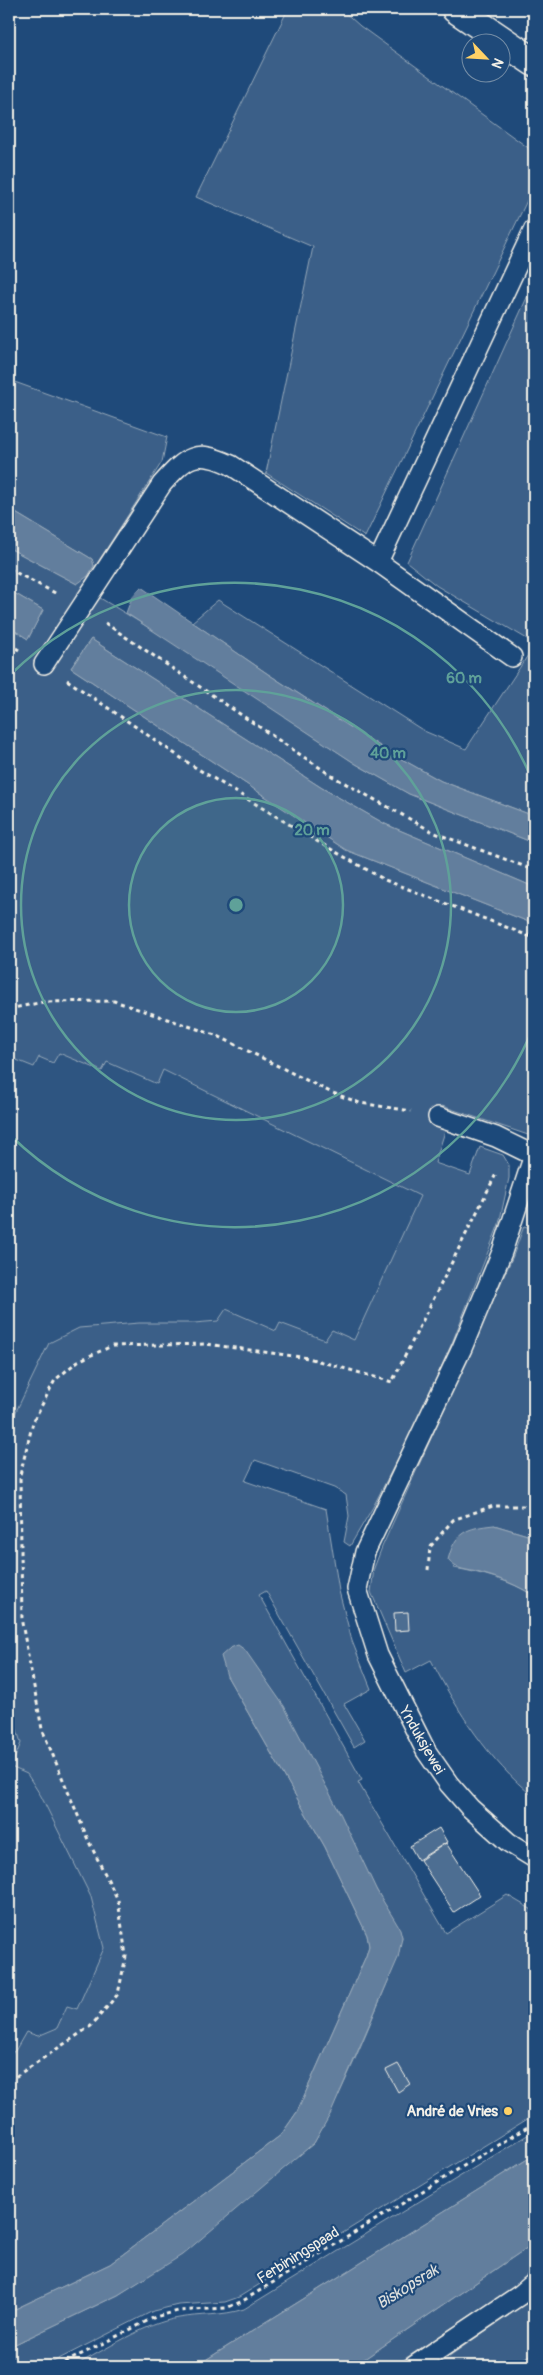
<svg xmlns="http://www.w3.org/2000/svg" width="543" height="2375" viewBox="0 0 543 2375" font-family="Pangolin,sans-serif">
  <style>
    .built { fill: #2d5581 }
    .green { fill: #3a5f88; stroke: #97a8b8 }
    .water { fill: #627e9d; stroke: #9cacbb }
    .building { fill: #4d6e92; stroke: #f4f1e8 }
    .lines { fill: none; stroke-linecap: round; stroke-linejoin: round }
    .lane-casing { stroke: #f4f1e8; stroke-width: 22 }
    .street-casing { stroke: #f4f1e8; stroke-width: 31 }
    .path { stroke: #f4f1e8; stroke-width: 3; stroke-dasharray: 4 4; stroke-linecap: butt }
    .lane { stroke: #1f4a7a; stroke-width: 19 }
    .street { stroke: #1f4a7a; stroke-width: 28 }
    .ring { fill: none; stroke: #5fa199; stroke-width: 2.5 }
    .poi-dot { fill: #ffd166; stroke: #1f4a7a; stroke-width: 2 }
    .labels { text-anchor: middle; stroke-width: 4.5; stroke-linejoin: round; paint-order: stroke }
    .street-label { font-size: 15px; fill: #f4f1e8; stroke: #1f4a7a }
    .poi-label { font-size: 15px; font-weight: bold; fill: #f4f1e8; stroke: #1f4a7a; text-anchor: end }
    .water-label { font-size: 16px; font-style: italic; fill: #dee0dd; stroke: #1f4a7a }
    .centre { fill: #5fa199; stroke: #1f4a7a; stroke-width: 2.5 }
    .ring-label { font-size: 15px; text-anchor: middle; font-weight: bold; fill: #5fa199; stroke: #1f4a7a; stroke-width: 4.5; stroke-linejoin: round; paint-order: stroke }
  </style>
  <rect width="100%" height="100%" fill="#1f4a7a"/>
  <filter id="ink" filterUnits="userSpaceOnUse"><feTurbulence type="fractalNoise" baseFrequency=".02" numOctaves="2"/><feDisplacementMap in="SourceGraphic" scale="10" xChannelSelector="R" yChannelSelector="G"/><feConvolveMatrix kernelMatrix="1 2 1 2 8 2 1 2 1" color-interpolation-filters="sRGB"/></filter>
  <g filter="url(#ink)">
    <path class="built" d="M58 1052 101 1071 107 1062 157 1084 162 1070 420 1196 354 1340H326L280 1323 276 1332 226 1309 218 1321 194 1323H139L79 1328 9 1426V1068L13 1058Z
      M9 1704 21 1743 27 1774 41 1796 91 1897 104 1948 77 2009 67 2006 57 2028 38 2036 26 2032 15 2051 9 2054Z"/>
    <path class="green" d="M288 9H341L360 26 534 152V186L365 537 266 473 313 247 196 197Z
      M534 282V643L437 586 407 562Z
      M9 380 167 437 162 462 82 587 174 643 356 764 409 794 534 843V887L385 824 322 788 91 639 71 668 346 850 534 924V1137L442 1106 434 1125 446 1128 435 1163 470 1175 480 1147 503 1155 509 1165V1178L499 1224 452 1343 418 1419 373 1507 350 1546 344 1542 349 1516 346 1495 334 1488 255 1460 245 1481 326 1509 339 1591 352 1641 371 1689 344 1704 365 1740 354 1747 266 1591 259 1595 362 1780 358 1782 446 1933 507 1895 534 1911V2115L239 2297 225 2302 178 2305 153 2311 45 2366H9V2347L118 2295 146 2277 314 2143C336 2104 354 2062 372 2019 383 1992 396 1966 402 1937L377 1891 227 1676 325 1847 367 1935 369 1946 366 1956 297 2112 281 2135 110 2264 9 2312V2054L15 2051 26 2032 38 2036 57 2028 67 2006 77 2009 104 1948 91 1897 41 1796 27 1774 11 1767 21 1743 9 1704V1426L49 1343 79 1328 139 1323H194L218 1321 226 1309 276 1331 280 1323 325 1340 332 1330 354 1340 420 1196 163 1070 157 1084 107 1062 102 1071 59 1053 53 1063 39 1057 34 1067 14 1059 9 1068V627L28 639 43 610 9 590V548L77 584 94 566 92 559 9 509Z
      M218 600 424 731 466 749 534 646V816L441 781 389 752 268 674 192 622Z
      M524 1226 534 1229V1537L494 1525 454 1568C482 1573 510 1580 534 1596V1797C488 1760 458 1712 431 1660L406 1673 371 1592 374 1568 382 1547 513 1256Z
      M534 2131V2155L196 2366H74C105 2350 145 2323 179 2318 202 2314 222 2316 244 2309Z
      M534 2243V2272L515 2286 394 2366H354Z
      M534 2297V2352L513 2366H435Z"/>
    <path class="water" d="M9 509 92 559 94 566 88 576 77 584 9 548Z
      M141 587 268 674 389 752 441 781 534 816V843L409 794 356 764 126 613 132 597Z
      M9 590 43 610 28 639 9 627Z
      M91 639 322 788 385 824 534 887V924L346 850 71 668Z
      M494 1525 534 1537V1596C518 1585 499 1578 480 1573 467 1569 457 1571 448 1560 455 1532 466 1528 494 1525Z
      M238 1645 245 1650 284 1706 341 1815 377 1891 400 1929 402 1937 398 1958 331 2113 314 2143 182 2255 118 2295 9 2347V2312L110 2264 281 2135 297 2112 366 1956 369 1946 367 1935 325 1847 227 1676 221 1656 230 1648Z
      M534 2155V2243L354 2366H196Z
      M534 2352V2366H513Z"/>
    <path class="building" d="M408 1612 409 1630 395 1631 394 1613Z
      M439 1828 447 1842 418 1860 410 1846Z
      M446 1843 480 1895 454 1912 420 1860Z
      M398 2064 410 2084 398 2092 386 2070Z"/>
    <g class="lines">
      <g class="lane-casing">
        <path id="lane" d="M378 562 534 229
          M44 664 162 484C186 457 196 448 231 465L378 562 512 657
          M438 1117 496 1137 533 1155
          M534 1155 502 1252 462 1348 365 1552 357 1589 378 1655 426 1751 449 1784 470 1808 508 1842 534 1858
          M414 2366 520 2295 534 2283"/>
      </g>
      <g class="street-casing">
        <path id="street" d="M456 9 534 62"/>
      </g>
      <path class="path" d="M9 569 57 594
        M105 623 332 776 435 833 534 870
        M9 644 19 650
        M67 680 193 766 320 843 385 880 534 938
        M9 1009 43 1002 114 1001 218 1036 330 1092 360 1103 411 1111
        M428 1570 430 1547 453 1520 493 1506H523L534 1512
        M9 2081 91 2026 118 1994 126 1956 118 1900 89 1842 42 1729 22 1623 20 1475 33 1422 55 1380 78 1361 112 1346 206 1344 308 1358 392 1382 496 1174
        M58 2366 155 2317 178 2311 226 2308 241 2302 534 2123"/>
      <use href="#lane" class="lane"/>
      <use href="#street" class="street"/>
    </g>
  </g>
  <circle cx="236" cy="905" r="107" fill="#5fa199" fill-opacity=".12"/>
  <g class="ring">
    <circle cx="236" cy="905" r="107"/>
    <circle cx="236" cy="905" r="215"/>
    <path d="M533 1028A322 322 0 0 1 10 1135M10 675A322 322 0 0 1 533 782"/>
  </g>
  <circle class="poi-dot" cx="508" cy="2111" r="5"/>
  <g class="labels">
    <g class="street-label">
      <text transform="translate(422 1740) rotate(60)" y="5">Ynduksjewei</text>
      <text transform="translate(298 2255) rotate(-32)" y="5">Ferbiningspaad</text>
    </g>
    <g class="poi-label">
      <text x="498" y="2116">André de Vries</text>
    </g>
    <g class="water-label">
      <text transform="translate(407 2286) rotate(-32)" y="6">Biskopsrak</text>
    </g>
  </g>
  <circle cx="236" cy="905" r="8" class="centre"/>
  <g class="ring-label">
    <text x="464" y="683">60 m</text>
    <text x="388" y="758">40 m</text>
    <text x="312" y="835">20 m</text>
  </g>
  <rect width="543" height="2375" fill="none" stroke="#1f4a7a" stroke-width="30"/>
  <rect x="15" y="15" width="513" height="2345" fill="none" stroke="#f4f1e8" stroke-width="2" filter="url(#ink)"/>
  <g transform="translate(486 58) rotate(115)"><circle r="24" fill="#1f4a7a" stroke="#748da6"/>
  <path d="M0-4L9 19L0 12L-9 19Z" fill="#ffd166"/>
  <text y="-8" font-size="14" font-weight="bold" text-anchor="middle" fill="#f4f1e8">N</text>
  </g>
</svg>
